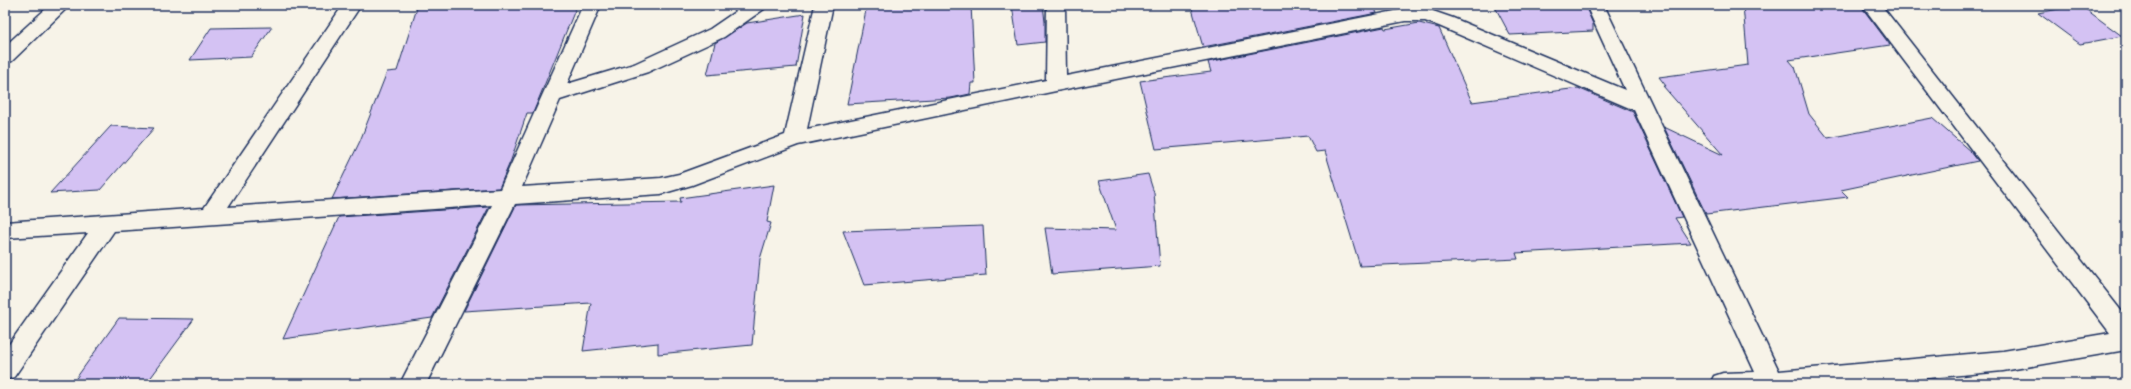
<svg xmlns="http://www.w3.org/2000/svg" width="2131" height="389" viewBox="0 0 2131 389" font-family="'Gochi Hand',sans-serif">
  <style>
    .building { fill: #d4c2f3; stroke: #1b2f5e }
    .lines { fill: none; stroke-linecap: round; stroke-linejoin: round }
    .minor-casing { stroke: #1b2f5e; stroke-width: 3 }
    .minor { fill: #f7f3e8; fill-rule: evenodd }
  </style>
  <rect width="100%" height="100%" fill="#f7f3e8"/>
  <filter id="ink" filterUnits="userSpaceOnUse"><feTurbulence type="fractalNoise" baseFrequency=".025" numOctaves="2"/><feDisplacementMap in="SourceGraphic" scale="8" xChannelSelector="R" yChannelSelector="G"/><feConvolveMatrix kernelMatrix="1 2 1 2 8 2 1 2 1" color-interpolation-filters="sRGB"/></filter>
  <g filter="url(#ink)">
    <path class="building" d="M418 5H577L533 113H527L511 160 499 188 332 199 360 141 387 72 397 71Z
      M867 5H971L975 83H971L970 94 951 98 847 104Z
      M1012 5H1043L1045 22V42L1018 45Z
      M1191 5H1373L1377 13 1203 47Z
      M1494 5H1585L1593 24V31L1510 35Z
      M1743 5H1860L1890 45 1789 60 1795 67 1809 114 1828 138 1932 118 1971 152 1978 161 1841 190 1848 197 1706 214 1664 127 1723 155 1663 86H1666L1659 77 1748 65Z
      M2080 5 2122 36 2080 44 2038 13Z
      M805 14 796 67 707 75 715 43 747 23Z
      M1419 23 1439 28 1472 102 1578 88 1633 112 1682 217 1675 218 1691 243 1516 253 1518 259 1360 266 1325 151 1316 152 1308 136 1156 149 1140 81 1211 72 1208 62 1384 27 1385 29Z
      M272 27 251 57 190 60 211 28Z
      M111 126 154 128 100 190 50 193Z
      M1148 174 1154 193 1160 266 1052 274 1045 228 1116 230 1099 181Z
      M774 185 767 222 771 223 760 259 752 345 658 354V343L583 351 591 303 464 311 516 205 681 202 680 198Z
      M489 207 432 318 283 339 339 217Z
      M983 226 986 275 864 285 843 231Z
      M119 318 194 319 146 384H72Z"/>
    <g class="lines">
      <g class="minor-casing">
        <path id="minor" d="M50 5H70L12 61 5 63V46Z
          M343 5H361L228 207 500 189 583 5H601L567 84 634 64 710 29 745 5H766L764 9 724 37 648 72 560 100 522 187 661 178 679 174 785 135 815 5H833L807 129 1046 80 1047 5H1065L1066 76 1405 9H1427L1453 18 1625 90 1586 5H1604L1779 371 2003 351 2110 333 1862 5H1881L2126 317V350L2003 371 1865 384H1710L1714 376 1723 373 1755 372 1634 110 1439 26 1425 21H1405L1056 91 798 145 692 185 661 194 515 204 426 384H400L492 205 114 231 14 377 5 380V350L88 233 5 238V222L204 208Z"/>
      </g>
      <use href="#minor" class="minor"/>
    </g>
  </g>
  <rect width="2131" height="389" fill="none" stroke="#f7f3e8" stroke-width="20"/>
  <rect x="10" y="10" width="2111" height="369" fill="none" stroke="#1b2f5e" stroke-width="1.5" filter="url(#ink)"/>
</svg>
